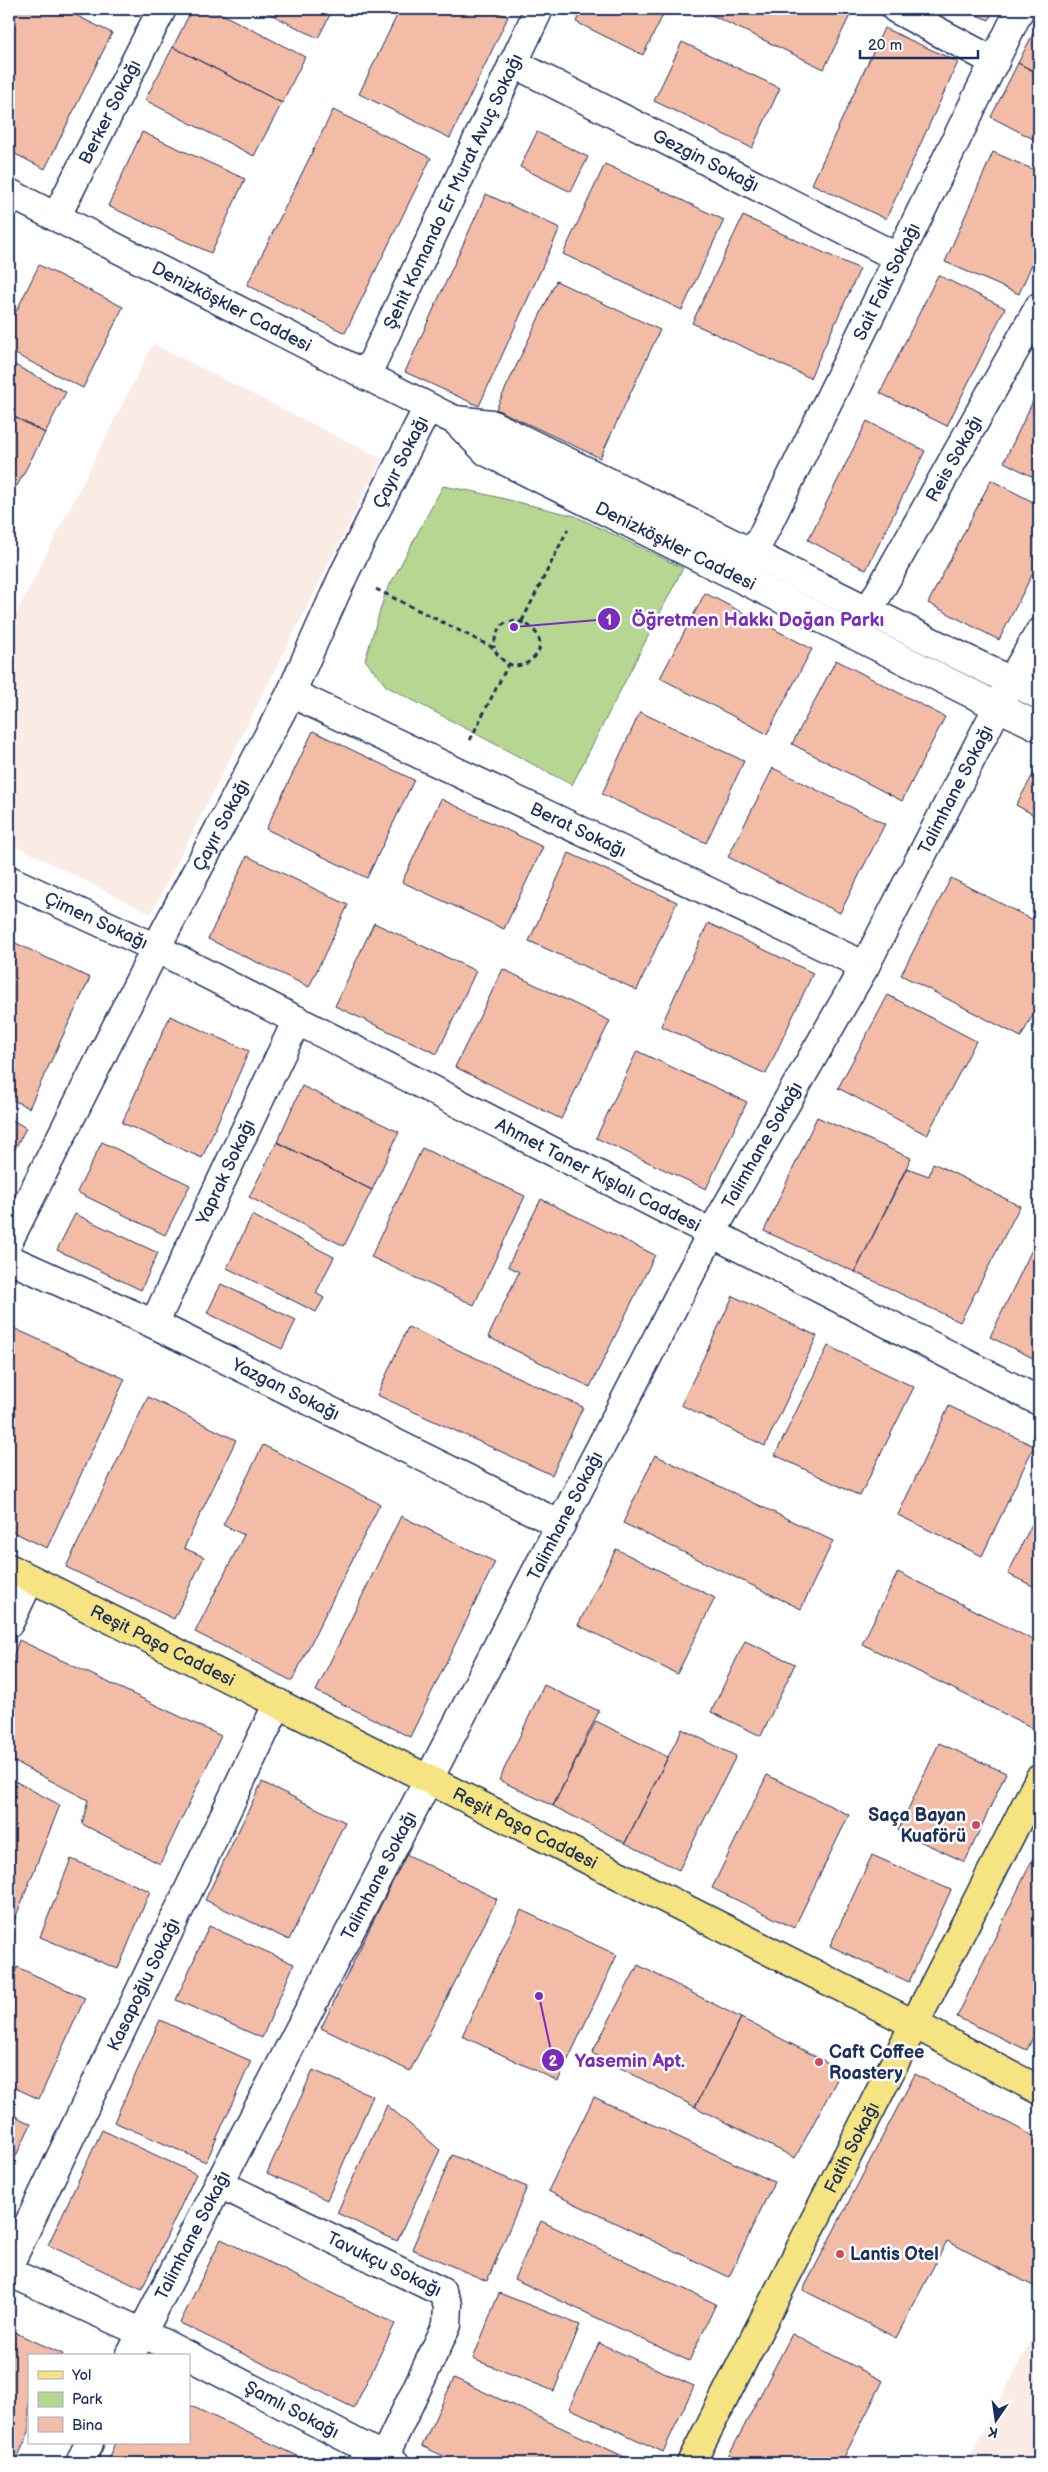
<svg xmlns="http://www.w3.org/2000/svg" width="1048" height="2472" viewBox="0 0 1048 2472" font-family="'Balsamiq Sans',sans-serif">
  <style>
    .built { fill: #fbebe5 }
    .green { fill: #b5d791; stroke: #688378 }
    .building { fill: #f3bca7; stroke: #1b2f5e }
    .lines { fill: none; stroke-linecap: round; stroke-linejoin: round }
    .minor-casing { stroke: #1b2f5e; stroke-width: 31 }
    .major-casing { stroke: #1b2f5e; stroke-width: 31 }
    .path { stroke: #1b2f5e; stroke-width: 3; stroke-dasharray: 5 4; stroke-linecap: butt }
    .minor { stroke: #fff; stroke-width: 28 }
    .major { stroke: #f6e381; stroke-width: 28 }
    .poi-dot { fill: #d1495b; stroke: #fff; stroke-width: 2 }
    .labels { text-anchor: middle; stroke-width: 5; stroke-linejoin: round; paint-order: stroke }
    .street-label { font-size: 18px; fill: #1b2f5e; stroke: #fff }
    .poi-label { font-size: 18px; font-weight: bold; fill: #1b2f5e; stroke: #fff; text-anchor: start }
    .leader { fill: none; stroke: #7b2cbf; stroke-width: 2 }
    .callout-dot { fill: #7b2cbf; stroke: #fff; stroke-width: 2 }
    .mark-label { font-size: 15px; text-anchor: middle; font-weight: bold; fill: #fff }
    .callout-label { font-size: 19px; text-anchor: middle; font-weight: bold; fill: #7b2cbf; stroke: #fff; stroke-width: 5; stroke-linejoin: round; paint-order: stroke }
  </style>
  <rect width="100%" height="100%" fill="#fff"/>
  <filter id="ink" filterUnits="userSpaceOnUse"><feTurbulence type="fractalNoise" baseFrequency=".02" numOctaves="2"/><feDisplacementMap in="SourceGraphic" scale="10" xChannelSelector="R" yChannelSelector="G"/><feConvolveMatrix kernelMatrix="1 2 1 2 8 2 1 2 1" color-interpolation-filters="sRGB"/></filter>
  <g filter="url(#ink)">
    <path class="built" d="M153 344 382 459 151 914 9 842V628Z
      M1039 2325V2463H967Z"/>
    <path class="green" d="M443 486 476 492 575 516 683 568 572 785 386 686 365 660 385 594Z"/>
    <path class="building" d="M9 9H63L112 33 45 169 9 151Z
      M192 9H212L305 57 282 103 173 47Z
      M260 9H333L318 38Z
      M400 9H489L508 17 450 138 359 94Z
      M582 9H666L643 55 576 22Z
      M699 9H853L824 69Z
      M961 9H994L989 20Z
      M1039 22V74L1018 63Z
      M884 28 958 62 886 219 812 184Z
      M682 42 780 88 752 148 654 101Z
      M173 47 282 103 254 156 145 100Z
      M1018 63 1039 74V142L991 117Z
      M333 110 431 158 345 333 247 285Z
      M142 132 245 179 211 253 108 206Z
      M537 132 588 157 571 192 520 167Z
      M993 152 1039 172V248L1019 294 945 262Z
      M605 164 724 220 682 310 563 254Z
      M486 194 560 228 479 406 405 372Z
      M743 216 860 269 810 378 692 323Z
      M39 265 123 307 83 388 9 351V326Z
      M938 275 1005 308 947 426 880 393Z
      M556 281 660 330 600 458 496 409Z
      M9 362 66 392 45 433 9 414Z
      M1039 390V404L1033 401Z
      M1033 401 1039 404V480L1004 462Z
      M9 414 45 433 17 486 9 482Z
      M867 421 925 451 866 570 808 540Z
      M991 480 1039 505V561L999 640 928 603Z
      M705 593 812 649 767 734 660 678Z
      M836 660 945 717 902 801 792 744Z
      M640 712 744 761 706 843 602 794Z
      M313 731 414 780 367 878 266 829Z
      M1039 764V818L1016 805Z
      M773 768 885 824 840 913 728 857Z
      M441 799 543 847 504 929 402 882Z
      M569 853 677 902 637 990 529 941Z
      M247 856 348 905 309 987 208 939Z
      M951 878 1039 923V1003L1021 1037 901 975Z
      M374 923 476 971 437 1054 335 1006Z
      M708 923 813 973 766 1074 661 1026Z
      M9 940 90 978 29 1108 9 1098Z
      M503 969 610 1021 561 1119 455 1067Z
      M888 995 976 1041 927 1135 838 1088Z
      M170 1016 249 1051 202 1158 122 1123Z
      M637 1051 747 1102 706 1189 596 1138Z
      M302 1086 399 1132 372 1190 277 1142Z
      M817 1117 911 1158 855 1272 764 1231Z
      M9 1118 26 1128 9 1160Z
      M102 1142 190 1185 165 1235 77 1192Z
      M277 1142 372 1190 344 1246 249 1197Z
      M422 1148 525 1196 474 1305 371 1257Z
      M933 1163 1020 1206 960 1322 855 1272 907 1168 929 1176Z
      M541 1199 655 1255 590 1387 488 1337 519 1272 508 1266Z
      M75 1214 158 1253 141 1290 57 1250Z
      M252 1215 334 1257 316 1293 324 1298 316 1312 227 1268Z
      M1039 1235V1361L990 1337Z
      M221 1284 296 1320 282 1349 207 1313Z
      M733 1296 817 1336 765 1446 681 1405Z
      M9 1326 125 1379 47 1548 9 1530Z
      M408 1327 583 1407 552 1475 377 1395Z
      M828 1346 914 1387 860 1496 775 1455Z
      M148 1397 236 1440 184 1548 204 1557 174 1619 66 1567Z
      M949 1406 1034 1446 982 1556 898 1515Z
      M263 1445 380 1504 292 1681 195 1632 244 1535 223 1525Z
      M655 1455 833 1541 801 1609 623 1523Z
      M1039 1509V1589L1008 1574Z
      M401 1516 495 1562 410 1737 316 1691Z
      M616 1549 715 1598 677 1674 578 1625Z
      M898 1572 1039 1643V1721L1035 1729 862 1644Z
      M19 1640 221 1736 160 1864 82 1824 88 1800 9 1759V1669Z
      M745 1641 795 1664 761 1736 711 1712Z
      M544 1685 599 1711 553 1806 499 1780Z
      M596 1721 668 1757 625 1843 553 1806Z
      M682 1729 736 1756 679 1870 625 1843Z
      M939 1743 1006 1773 965 1862 898 1831Z
      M767 1775 849 1815 794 1928 712 1888Z
      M9 1778 60 1805 9 1934Z
      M262 1782 345 1822 289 1940 205 1900Z
      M406 1854 497 1899 410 2071 321 2028Z
      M1035 1854 1039 1855V2024L1027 2050 957 2017Z
      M872 1855 951 1890 909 1982 830 1946Z
      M71 1859 150 1891 118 1969 40 1937Z
      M521 1910 617 1955 558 2081 462 2036Z
      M209 1926 294 1964 262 2038 176 2000Z
      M638 1965 741 2018 695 2107 592 2053Z
      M17 1967 85 1998 39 2099 9 2085V1986Z
      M741 2018 842 2070 795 2158 695 2107Z
      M160 2020 251 2061 206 2162 114 2122Z
      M313 2070 373 2096 327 2200 267 2173Z
      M915 2074 1039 2139V2289L947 2241 896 2338 803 2290Z
      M594 2097 774 2182 729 2277 548 2191Z
      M387 2105 440 2150 397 2241 337 2213Z
      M9 2113 31 2124 9 2171Z
      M102 2130 196 2174 142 2289 48 2245Z
      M452 2155 527 2187 487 2281 412 2249Z
      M541 2221 716 2304 689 2361 514 2279Z
      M221 2239 395 2324 354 2408 180 2323Z
      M499 2293 580 2325 554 2391 473 2359Z
      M9 2330 63 2354 62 2356H29V2432L17 2459 9 2455Z
      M792 2334 883 2381 841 2463H725Z
      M599 2343 694 2386 663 2452 569 2408Z
      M454 2378 638 2463H458L422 2446Z
      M189 2405 313 2463H106L115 2443H189Z"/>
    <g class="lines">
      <g class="minor-casing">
        <g id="minor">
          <path d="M896 9 995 62"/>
          <path id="s1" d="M513 63 899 258"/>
          <path id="s2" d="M9 193 446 416 455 420 491 424 1039 695"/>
          <path id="s3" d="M56 217 162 9"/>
          <path id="s4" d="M366 376 539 9"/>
          <path id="s5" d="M455 420 487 452 1039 727"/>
          <path id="s6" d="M746 569 1020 9"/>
          <path id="s7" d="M860 626 1039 307"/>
          <path id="s8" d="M291 693 865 966"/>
          <path id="s9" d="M9 880 156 948 1039 1401"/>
          <path id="s10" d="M9 1240 156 948 291 693 345 572 428 407"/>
          <path id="s11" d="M9 1259 154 1324 561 1525"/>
          <path id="s12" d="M154 1324 297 1020"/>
          <path d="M9 1623 30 1579"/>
          <path id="s13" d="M218 2183 442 2292 448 2305 447 2325 381 2463"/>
          <path id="s14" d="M9 2265 278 1703"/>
          <path d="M9 2272 141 2332 188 2356"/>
          <path id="s15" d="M130 2356 712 1232 865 966 1011 681 1039 633"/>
          <path id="s16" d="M189 2356 395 2463"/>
          <path d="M80 2463 89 2443"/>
        </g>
      </g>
      <g class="major-casing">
        <g id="major">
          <path id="s17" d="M9 1568 914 2024 1039 2090"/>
          <path id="s18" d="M691 2463 1039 1779"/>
        </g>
      </g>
      <path class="path" d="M376 589 494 648C500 662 515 672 530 661 565 635 496 593 494 648
        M522 621 568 529
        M470 740 508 665"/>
      <use href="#minor" class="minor"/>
      <use href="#major" class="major"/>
    </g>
  </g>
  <g class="poi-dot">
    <circle cx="976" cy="1825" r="5"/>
    <circle cx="819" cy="2062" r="5"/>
    <circle cx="840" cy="2254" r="5"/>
  </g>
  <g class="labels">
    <g class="street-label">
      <text dy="6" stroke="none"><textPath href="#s3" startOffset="118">Berker Sokağı</textPath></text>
      <text dy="6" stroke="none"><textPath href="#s1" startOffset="216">Gezgin Sokağı</textPath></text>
      <text dy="6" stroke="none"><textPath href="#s4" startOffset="204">Şehit Komando Er Murat Avuç Sokağı</textPath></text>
      <text dy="6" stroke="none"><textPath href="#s6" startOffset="320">Sait Faik Sokağı</textPath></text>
      <text dy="6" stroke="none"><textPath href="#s2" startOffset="250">Denizköşkler Caddesi</textPath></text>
      <text dy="6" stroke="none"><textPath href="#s7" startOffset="192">Reis Sokağı</textPath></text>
      <text dy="6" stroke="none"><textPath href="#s10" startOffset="871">Çayır Sokağı</textPath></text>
      <text dy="6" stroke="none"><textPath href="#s5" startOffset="256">Denizköşkler Caddesi</textPath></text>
      <text dy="6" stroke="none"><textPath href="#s15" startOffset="1771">Talimhane Sokağı</textPath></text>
      <text dy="6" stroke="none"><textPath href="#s10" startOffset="466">Çayır Sokağı</textPath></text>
      <text dy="6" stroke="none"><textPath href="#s8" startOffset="318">Berat Sokağı</textPath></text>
      <text dy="6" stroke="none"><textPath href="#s9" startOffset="96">Çimen Sokağı</textPath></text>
      <text dy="6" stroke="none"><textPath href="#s15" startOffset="1366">Talimhane Sokağı</textPath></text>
      <text dy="6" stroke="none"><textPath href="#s12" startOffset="168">Yaprak Sokağı</textPath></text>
      <text dy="6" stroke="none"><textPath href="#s9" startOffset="659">Ahmet Taner Kışlalı Caddesi</textPath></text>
      <text dy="6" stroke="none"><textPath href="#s11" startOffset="306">Yazgan Sokağı</textPath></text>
      <text dy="6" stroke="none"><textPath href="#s15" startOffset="946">Talimhane Sokağı</textPath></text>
      <text dy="6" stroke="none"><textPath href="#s17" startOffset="172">Reşit Paşa Caddesi</textPath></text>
      <text dy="6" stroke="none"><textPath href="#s17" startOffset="578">Reşit Paşa Caddesi</textPath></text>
      <text dy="6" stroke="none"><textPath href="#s15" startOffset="541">Talimhane Sokağı</textPath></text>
      <text dy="6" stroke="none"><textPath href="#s14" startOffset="311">Kasapoğlu Sokağı</textPath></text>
      <text dy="6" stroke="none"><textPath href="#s18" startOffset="354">Fatih Sokağı</textPath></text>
      <text dy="6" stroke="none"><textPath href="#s15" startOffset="136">Talimhane Sokağı</textPath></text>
      <text dy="6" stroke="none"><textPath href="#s13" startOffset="185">Tavukçu Sokağı</textPath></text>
      <text dy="6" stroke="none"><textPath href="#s16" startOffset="116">Şamlı Sokağı</textPath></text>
    </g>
    <g class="poi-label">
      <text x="966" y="1821" text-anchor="end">Saça Bayan<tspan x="966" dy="21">Kuaförü</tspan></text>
      <text x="829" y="2058">Caft Coffee<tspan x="829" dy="21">Roastery</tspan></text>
      <text x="850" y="2260">Lantis Otel</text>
    </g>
  </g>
  <path class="leader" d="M514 627L609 619M539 1996L553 2060"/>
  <g class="callout-dot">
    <circle cx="514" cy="627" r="5"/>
    <circle cx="539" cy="1996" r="5"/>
    <circle cx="609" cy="619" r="12"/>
    <circle cx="553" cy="2060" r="12"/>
  </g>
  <g class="mark-label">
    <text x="609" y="625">1</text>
    <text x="553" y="2066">2</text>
  </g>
  <g class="callout-label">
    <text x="758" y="626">Öğretmen Hakkı Doğan Parkı</text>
    <text x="630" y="2067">Yasemin Apt.</text>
  </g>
  <rect width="1048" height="2472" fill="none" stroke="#fff" stroke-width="30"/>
  <rect x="15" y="15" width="1018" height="2442" fill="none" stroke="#1b2f5e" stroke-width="2" filter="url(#ink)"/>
  <rect x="28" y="2354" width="162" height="90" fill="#ffffff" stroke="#a4acbf"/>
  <rect x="38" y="2371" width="25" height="8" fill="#f6e381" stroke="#a4acbf"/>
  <text x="72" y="2380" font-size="15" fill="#1b2f5e">Yol</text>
  <rect x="38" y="2392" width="25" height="15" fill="#b5d791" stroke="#a4acbf"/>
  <text x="72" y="2404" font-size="15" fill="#1b2f5e">Park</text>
  <rect x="38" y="2417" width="25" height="15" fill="#f3bca7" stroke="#a4acbf"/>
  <text x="72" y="2430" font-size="15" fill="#1b2f5e">Bina</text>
  <g transform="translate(996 2420) rotate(193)" stroke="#ffffff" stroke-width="4" paint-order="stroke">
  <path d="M0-4L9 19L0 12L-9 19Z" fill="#1b2f5e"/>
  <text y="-8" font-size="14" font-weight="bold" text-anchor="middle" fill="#1b2f5e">K</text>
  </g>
  <path d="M860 50v8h118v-8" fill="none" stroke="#1b2f5e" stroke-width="2.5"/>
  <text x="868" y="50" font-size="15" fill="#1b2f5e" stroke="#ffffff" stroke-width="4" paint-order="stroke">20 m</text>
</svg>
